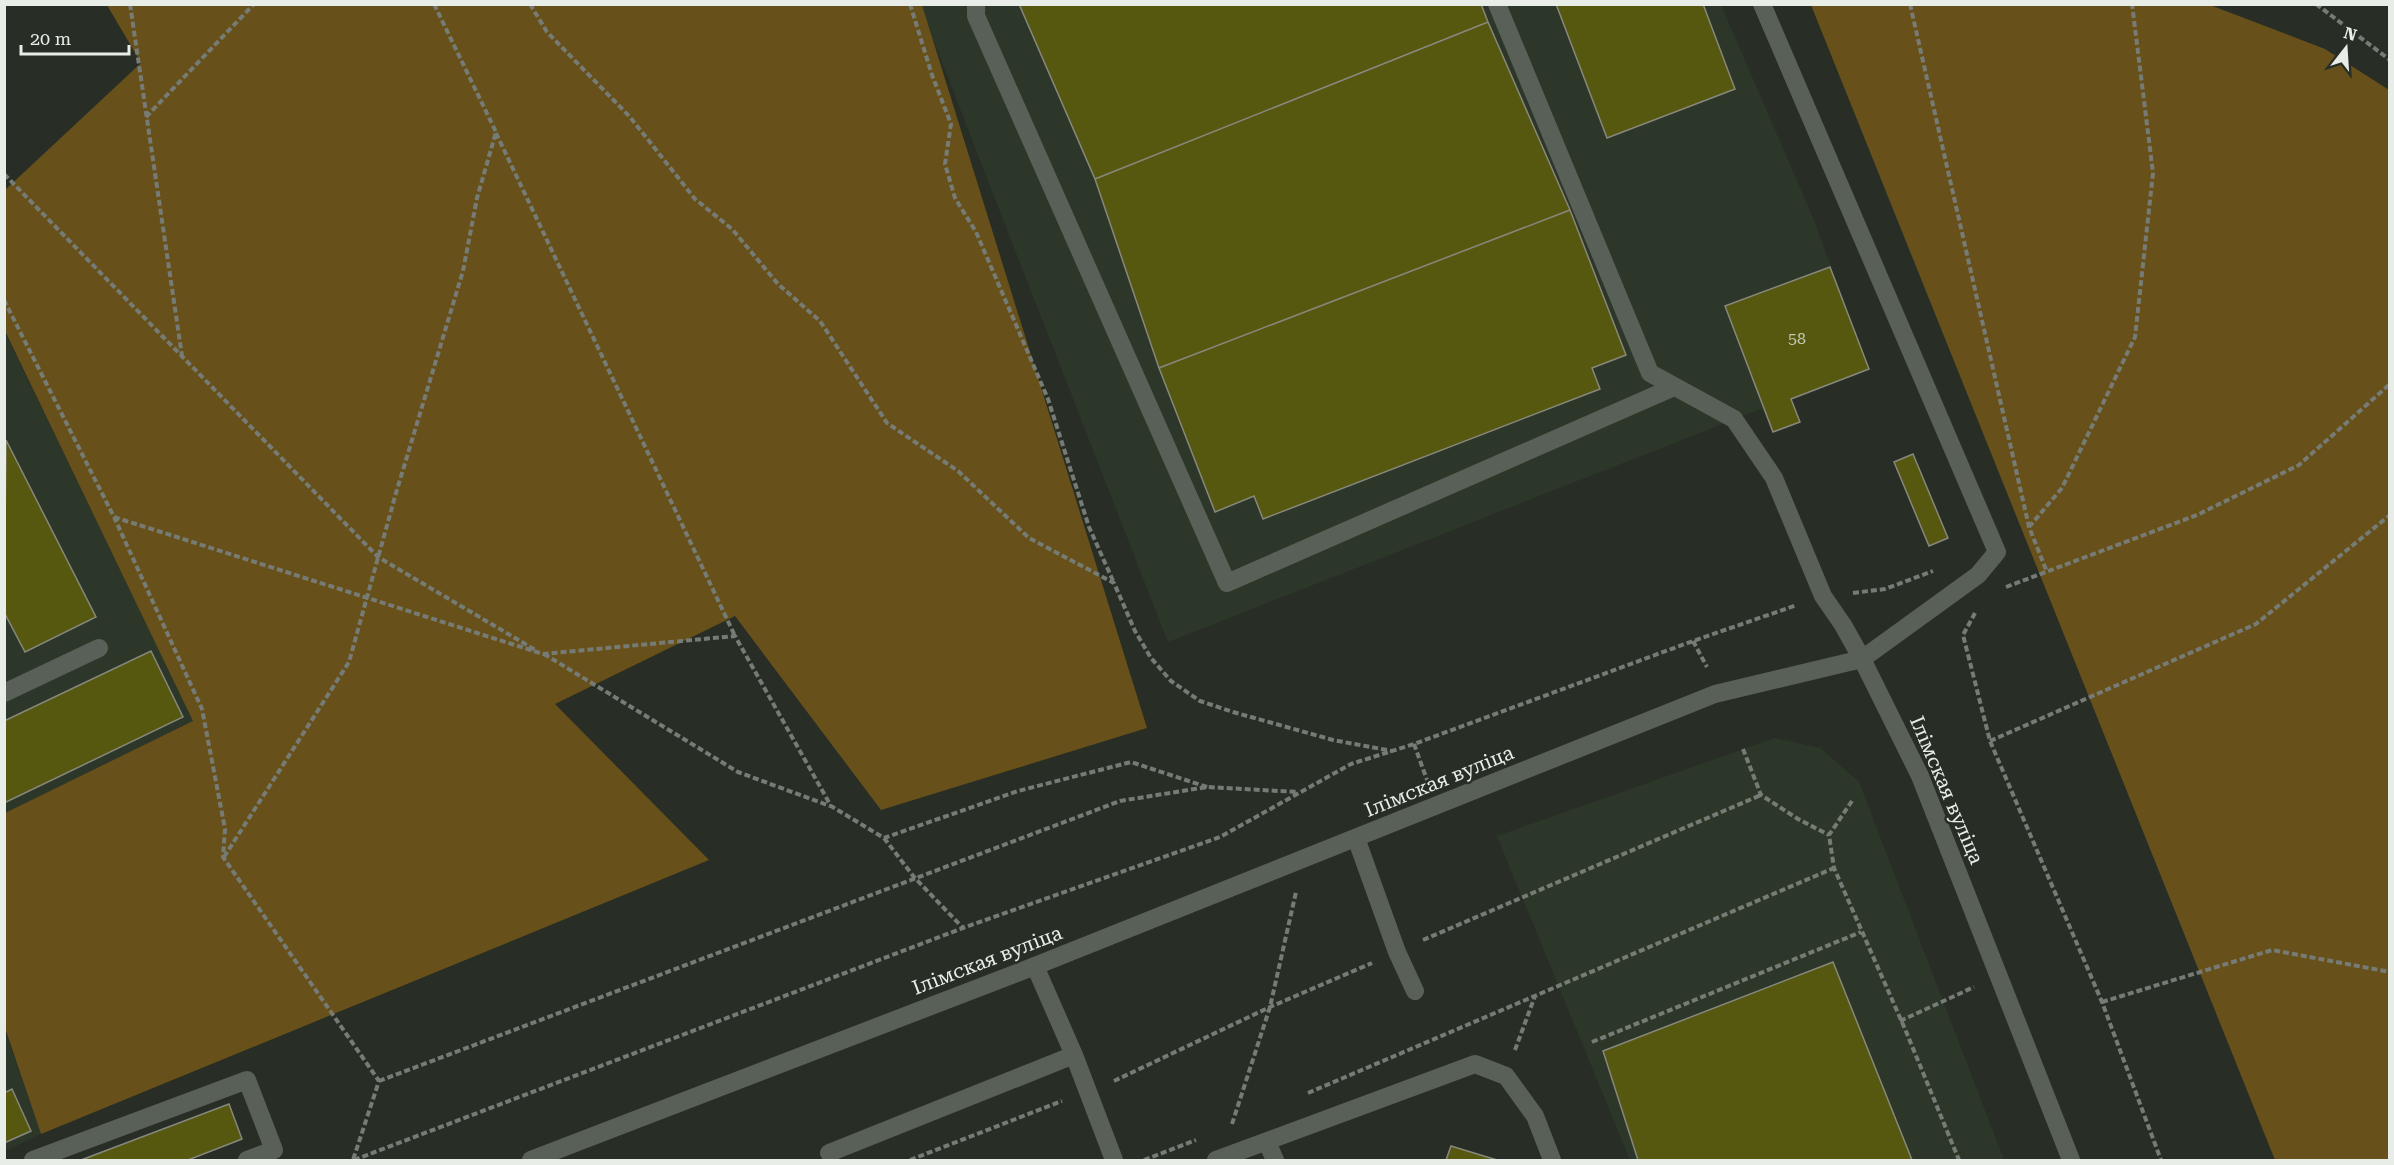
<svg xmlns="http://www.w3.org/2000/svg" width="2394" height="1165" viewBox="0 0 2394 1165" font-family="'Roboto Serif',serif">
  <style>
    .built { fill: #2d3729 }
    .green { fill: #675019 }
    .building { fill: #575810; stroke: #87887d; stroke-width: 1.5 }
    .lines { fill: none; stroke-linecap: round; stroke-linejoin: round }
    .path { stroke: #767c75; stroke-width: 4; stroke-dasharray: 6 3; stroke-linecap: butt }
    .service { stroke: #596057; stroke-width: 18 }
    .tertiary { stroke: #596057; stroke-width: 18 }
    .labels { text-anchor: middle; stroke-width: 5; stroke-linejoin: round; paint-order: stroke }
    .number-label { font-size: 16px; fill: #c4c8b2 }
    .street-label { font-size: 20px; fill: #e9ede8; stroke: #282e26 }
  </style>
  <rect width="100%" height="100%" fill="#282e26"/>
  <path class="built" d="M922 4 1721 5 1813 218 1869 369 1791 399 1800 422 1773 432 1763 408 1168 642 985 173 922 10Z
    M4 331 194 721 5 813H4Z
    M1775 738 1820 748 1859 782 2004 1160H1630L1497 836Z
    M4 1028 41 1134 5 1151H4Z"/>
  <path class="green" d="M107 5H922L1147 728 881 810 735 616 555 704 709 860 41 1134 5 1028V813L193 721 5 331V190L141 63Z
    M1811 5H2210L2325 49 2389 90V1160H2275Z"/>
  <path class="building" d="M1019 4H1481L1488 22 1095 179Z
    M1556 4H1703L1735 89 1607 138Z
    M1488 22 1570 210 1159 368 1095 179Z
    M1570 210 1626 355 1592 368 1600 389 1263 519 1254 496 1215 512 1159 368Z
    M1830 267 1869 369 1791 399 1800 422 1773 432 1725 306Z
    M6 440 96 617 25 652 4 612Z
    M1913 454 1948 538 1929 546 1894 462Z
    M151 651 183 717 4 803V721Z
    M1833 962 1912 1160H1638L1603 1051Z
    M12 1089 31 1131 4 1143V1093Z
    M229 1104 242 1139 188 1160H81Z
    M1451 1146 1497 1160H1446Z"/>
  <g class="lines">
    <path class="path" d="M130 4 182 356
      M530 4 547 32 630 117 695 199 732 229 778 284 820 321 887 423 958 471 1029 538 1114 583 1135 631 1151 658 1171 681 1200 701 1233 712 1333 740 1392 751
      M910 4 932 75 951 124 945 164 955 198 976 232 1048 399 1089 527 1114 583
      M1910 4 2029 527 2047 572
      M2316 4 2390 60
      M146 117 254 4
      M496 133 735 636
      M4 174 378 557 537 651
      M4 300 114 517 202 709 225 829 223 857 379 1081 353 1160
      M114 517 543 654 735 636 831 806 884 838 1018 791 1131 762 1207 787
      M2029 527 2062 488 2135 337 2153 173 2132 4
      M2006 587 2197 515 2299 465 2390 384
      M1853 593 1885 589 1933 571
      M1975 613 1963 635 1990 741 2102 1002 2161 1160
      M1693 641 1707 667
      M544 654 738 772 830 806
      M1990 741 2256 624 2390 515
      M1414 744 1427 780
      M1743 749 1761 795 1798 819 1829 835
      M1852 801 1829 835 1834 868 1905 1029 1959 1160
      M884 838 914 877 963 928
      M224 857 349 662 396 493 463 271 477 198 496 132 434 4
      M1423 940 1761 795
      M2102 1002 2272 950 2390 972
      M1900 1021 1974 987
      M1592 1042 1861 932
      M1515 1050 1535 996
      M379 1081 1120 801 1207 787 1298 792
      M1114 1081 1270 1007 1372 963
      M1308 1093 1834 868
      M1232 1124 1270 1007 1296 892
      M354 1160 963 928 1220 837 1351 764 1414 744 1693 641 1797 605
      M910 1160 1062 1101
      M1144 1160 1196 1140"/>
    <path class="service" d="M976 4V16L1227 583 1674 387
      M1497 4 1650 373 1734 419 1774 478 1823 596 1843 625 1862 659 1978 575 1997 552 1762 4
      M4 693 99 648
      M1356 838 1397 952 1415 991
      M1035 966 1074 1055 1114 1160
      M1267 1142 1275 1160
      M829 1153 1074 1055
      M33 1160 247 1080 274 1150 247 1160
      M1216 1160 1475 1064 1506 1076 1535 1116 1552 1160"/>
    <path class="tertiary" d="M531 1160 1035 966 1715 694 1862 659 1920 776 2071 1160"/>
  </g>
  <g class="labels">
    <g class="number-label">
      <text x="1797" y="344">58</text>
    </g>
    <g class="street-label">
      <text transform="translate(1439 781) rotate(-22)" y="7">Ілімская вуліца</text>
      <text transform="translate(1947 790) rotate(67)" y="7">Ілімская вуліца</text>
      <text transform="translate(987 960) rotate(-21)" y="7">Ілімская вуліца</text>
    </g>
  </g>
  <rect width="2394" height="1165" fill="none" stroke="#e9ede8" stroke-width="12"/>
  <g transform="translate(2346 48) rotate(17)" stroke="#282e26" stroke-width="4.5" paint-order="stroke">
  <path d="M0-4.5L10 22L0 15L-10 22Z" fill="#e9ede8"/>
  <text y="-9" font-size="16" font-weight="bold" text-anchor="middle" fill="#e9ede8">N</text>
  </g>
  <path d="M21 45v9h108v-9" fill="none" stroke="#e9ede8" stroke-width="3"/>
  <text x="30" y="45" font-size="18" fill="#e9ede8" stroke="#282e26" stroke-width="4.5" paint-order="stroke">20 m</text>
</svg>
